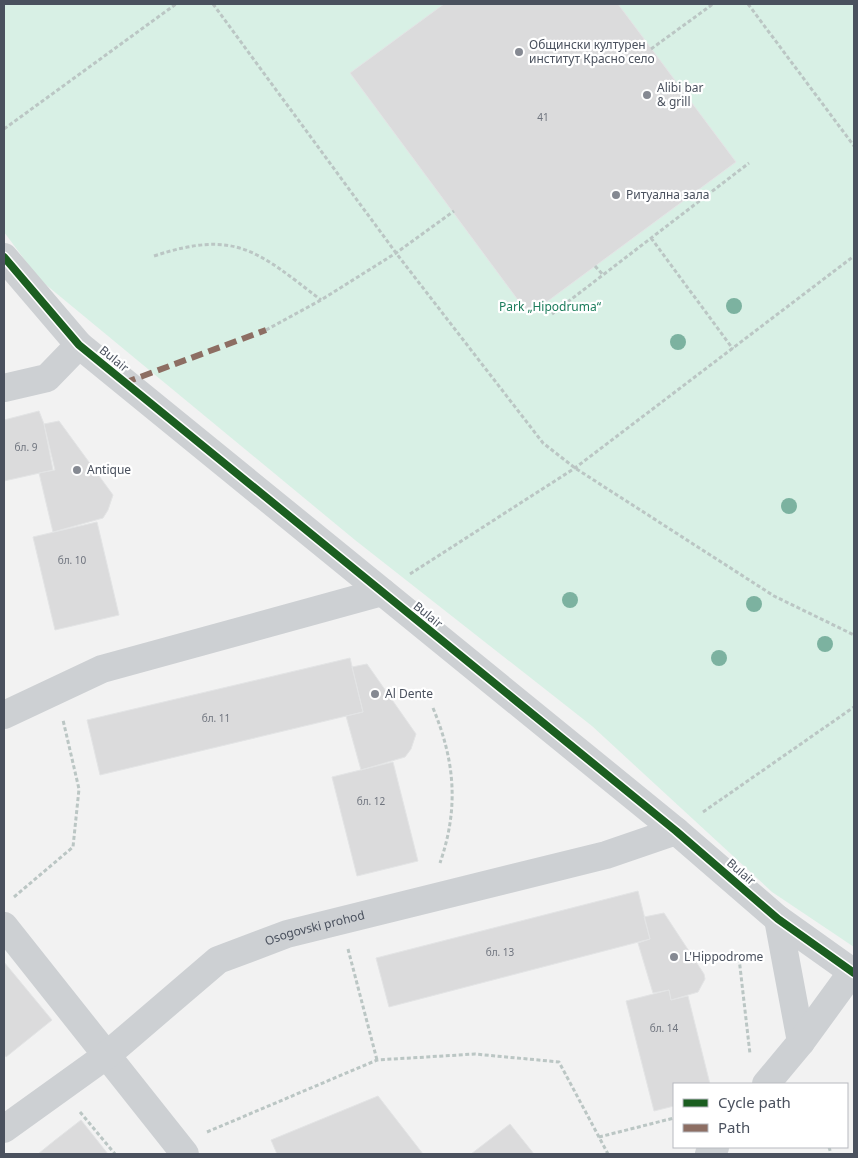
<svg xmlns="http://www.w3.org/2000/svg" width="858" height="1158" viewBox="0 0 858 1158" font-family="'Noto Sans',sans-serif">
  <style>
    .green { fill: #d8f0e5 }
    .building { fill: #dbdbdc; stroke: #e3e4e5 }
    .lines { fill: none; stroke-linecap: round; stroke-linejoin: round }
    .path { stroke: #bbc6c4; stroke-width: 3; stroke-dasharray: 4 2.5; stroke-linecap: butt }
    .minor { stroke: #cdd0d3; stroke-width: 28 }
    .quiet { stroke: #8d6e63; stroke-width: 6; stroke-dasharray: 12 6; stroke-linecap: butt }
    .cycleway-casing { stroke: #fff; stroke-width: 11 }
    .cycleway { stroke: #1b5e20; stroke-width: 8 }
    .tree { fill: #7cb2a0 }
    .poi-dot { fill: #858992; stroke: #fff; stroke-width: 2 }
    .labels { text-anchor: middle; stroke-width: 4.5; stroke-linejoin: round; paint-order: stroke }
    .number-label { font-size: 10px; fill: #6f747e }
    .poi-label { font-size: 12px; fill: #4a515e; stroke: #fff; text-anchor: start }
    .park-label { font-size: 12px; fill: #1c7d5c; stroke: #fff }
    .street-label { font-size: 12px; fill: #4a515e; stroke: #fff }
  </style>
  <rect width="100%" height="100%" fill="#f2f2f2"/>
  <path class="green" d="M4 4H854V947L772 892 592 726 355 540 39 279 4 232Z"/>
  <path class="building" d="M444 4H618L736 162 529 315 350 73Z
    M39 411 44 424 53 470 4 481V420Z
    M59 421 113 495 108 510 103 518 53 532 39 473 55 470 44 424Z
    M97 522 119 615 55 630 33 537Z
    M350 658 363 712 100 775 87 720Z
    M367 664 416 734 411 749 405 757 361 770 346 716 363 712 352 667Z
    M393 762 418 861 357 876 332 777Z
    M638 891 650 939 389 1007 376 958Z
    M664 913 704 974 705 979 698 992 671 1000 669 990 653 993 638 943 650 939 644 917Z
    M4 962 52 1020 6 1057 4 1054Z
    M669 990 671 1000 688 996 710 1084H674V1106L654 1111 626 1001Z
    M378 1096 423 1154H277L271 1140Z
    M81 1120 108 1154H38L54 1141Z
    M510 1124 534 1154H471Z"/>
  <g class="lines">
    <path class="path" d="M213 4 396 253 543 443 575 468 774 596 854 635
      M748 4 854 146
      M651 49 713 4
      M4 129 176 4
      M696 191 703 199
      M651 238 733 349
      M154 256C236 229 257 251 321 300
      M595 266 603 275
      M552 314 749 163
      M266 330 321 300 396 253 454 211
      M410 574 575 468 854 256
      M433 708C455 761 459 808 440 863
      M703 812 854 707
      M14 897 73 847 79 789 63 720
      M348 949 377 1060
      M739 958 750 1054
      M80 1112 115 1154
      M207 1132 377 1060 475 1054 559 1062 608 1154
      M599 1137 674 1118
      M829 1147 831 1154"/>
    <g class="minor">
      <path d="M4 257 79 345 676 831 778 919 854 973"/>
      <path d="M4 388 47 378 79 345"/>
      <path d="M4 715 102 669 382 592"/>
      <path d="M778 919 801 1042"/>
      <path d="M4 926 185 1154"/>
      <path d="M766 1084 801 1042 852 972"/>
      <path id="s1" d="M4 1129 107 1055 218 960 287 934 606 855 676 831"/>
      <path d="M709 1154 715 1147"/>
    </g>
    <path class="quiet" d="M124 383 266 330"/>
    <g class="cycleway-casing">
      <path id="cycleway" d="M4 257 79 345 676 831 778 919 854 973"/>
    </g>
    <use href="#cycleway" class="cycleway"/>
  </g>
  <g class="tree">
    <circle cx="734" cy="306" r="8"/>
    <circle cx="678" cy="342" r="8"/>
    <circle cx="789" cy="506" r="8"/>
    <circle cx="570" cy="600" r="8"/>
    <circle cx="754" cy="604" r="8"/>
    <circle cx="825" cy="644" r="8"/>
    <circle cx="719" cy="658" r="8"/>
  </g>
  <g class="poi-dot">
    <circle cx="519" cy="52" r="5"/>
    <circle cx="647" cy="95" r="5"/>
    <circle cx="616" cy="195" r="5"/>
    <circle cx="77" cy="470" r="5"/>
    <circle cx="375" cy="694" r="5"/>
    <circle cx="674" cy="957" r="5"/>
  </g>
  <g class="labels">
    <g class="number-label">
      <text x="543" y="121">41</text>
      <text x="26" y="451">бл. 9</text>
      <text x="72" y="564">бл. 10</text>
      <text x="216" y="722">бл. 11</text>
      <text x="371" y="805">бл. 12</text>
      <text x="500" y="956">бл. 13</text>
      <text x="664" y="1032">бл. 14</text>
    </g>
    <g class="poi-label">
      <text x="529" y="49">Общински културен<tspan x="529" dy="14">институт Красно село</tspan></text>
      <text x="657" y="92">Alibi bar<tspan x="657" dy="14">&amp; grill</tspan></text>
      <text x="626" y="199">Ритуална зала</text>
      <text x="87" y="474">Antique</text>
      <text x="385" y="698">Al Dente</text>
      <text x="684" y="961">L'Hippodrome</text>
    </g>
    <g class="park-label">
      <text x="550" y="311">Park „Hipodruma“</text>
    </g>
    <g class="street-label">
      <text transform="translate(114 359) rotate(39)" y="4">Bulair</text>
      <text transform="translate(428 615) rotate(39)" y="4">Bulair</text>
      <text transform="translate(741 872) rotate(41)" y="4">Bulair</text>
      <text dy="4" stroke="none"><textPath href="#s1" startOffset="375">Osogovski prohod</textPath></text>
    </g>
  </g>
  <rect width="858" height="1158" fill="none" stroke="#4a515e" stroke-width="10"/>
  <rect x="673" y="1083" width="175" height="65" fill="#ffffff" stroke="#b7b9bf"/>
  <rect x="683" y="1099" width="25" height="8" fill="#1b5e20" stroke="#b7b9bf"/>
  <text x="718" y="1108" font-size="15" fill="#4a515e">Cycle path</text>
  <rect x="683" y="1124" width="25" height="8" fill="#8d6e63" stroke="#b7b9bf"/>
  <text x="718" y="1133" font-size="15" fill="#4a515e">Path</text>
</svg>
